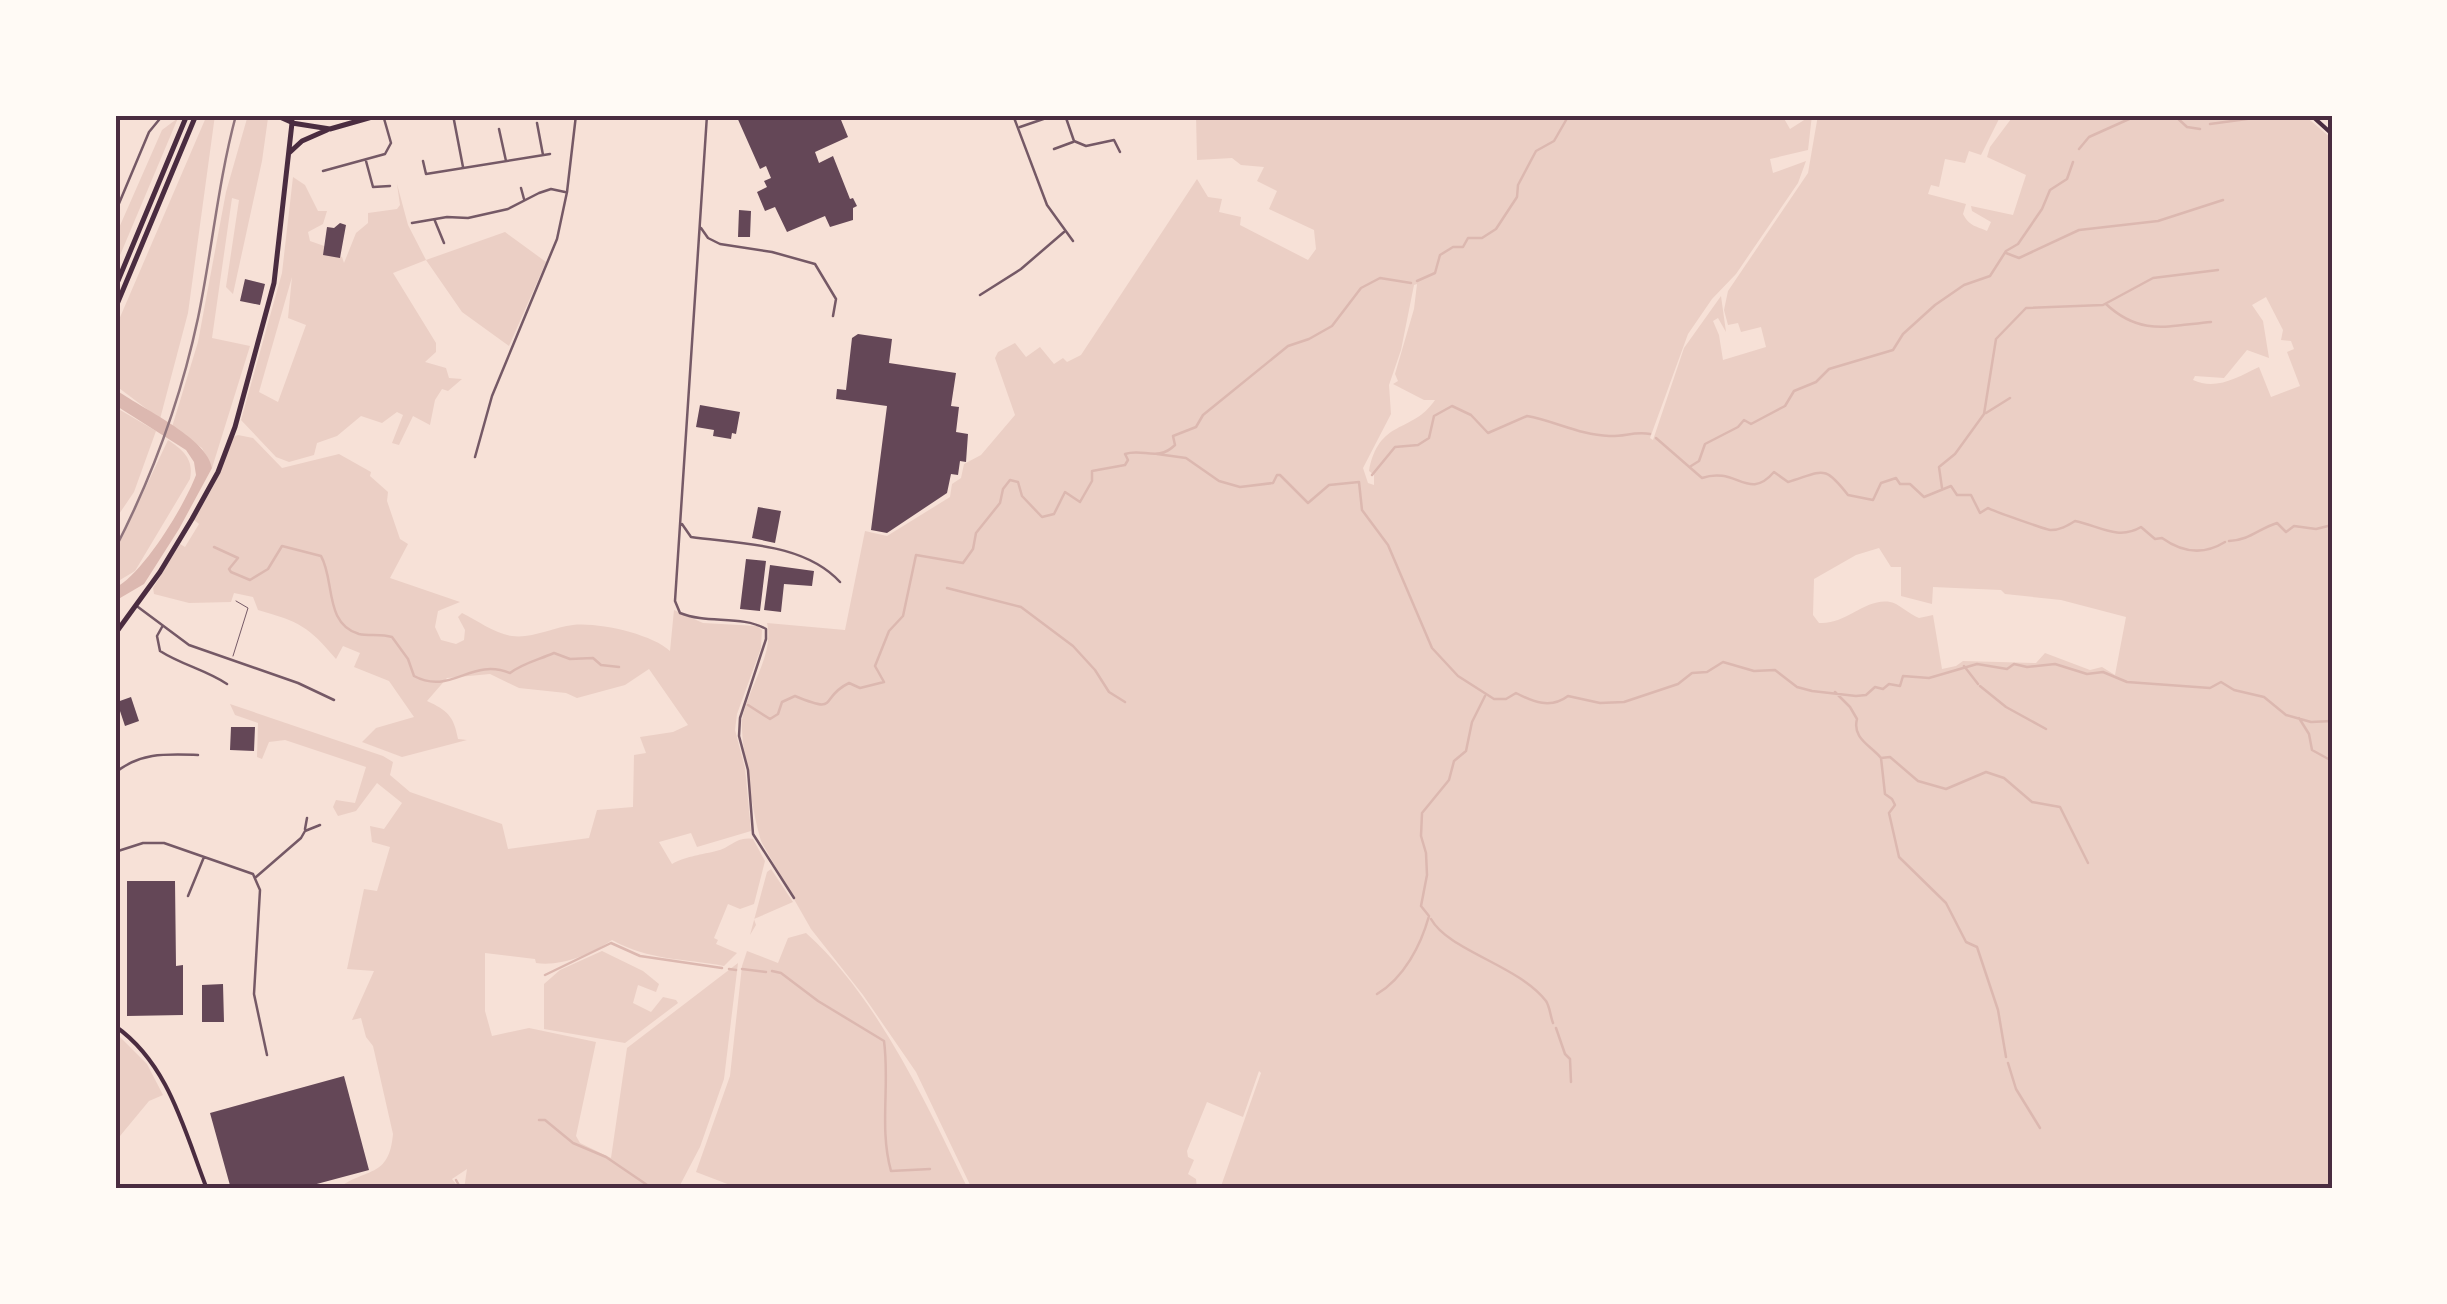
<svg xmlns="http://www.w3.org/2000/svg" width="2447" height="1304" viewBox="0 0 2447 1304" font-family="'Fira Sans',sans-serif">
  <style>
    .green { fill: #ebcfc5; fill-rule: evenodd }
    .water { fill: #dcb8b0 }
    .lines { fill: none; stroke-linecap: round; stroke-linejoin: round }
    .stream { stroke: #dcb8b0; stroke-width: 2.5 }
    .building { fill: #644757 }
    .service { stroke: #755966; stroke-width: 1 }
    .minor { stroke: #755966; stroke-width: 2.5 }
    .primary { stroke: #4a2c40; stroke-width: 4 }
    .trunk { stroke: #4a2c40; stroke-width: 5 }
    .motorway { stroke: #4a2c40; stroke-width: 5 }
    .rail { stroke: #8f747c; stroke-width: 2.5 }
    .neatline { fill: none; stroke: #4a2c40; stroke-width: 4 }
  </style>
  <rect width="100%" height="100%" fill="#f7e1d7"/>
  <path class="green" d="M207 115H215L188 313 160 419 115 385V329Z
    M248 115 268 118 262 161 233 294 226 287 239 200 232 198 212 338 250 346 212 468 202 448 172 427 198 342 226 192Z
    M1196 115H1782L1790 129 1812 115 1808 150 1770 159 1773 173 1806 161 1798 183 1736 274 1712 299 1688 334 1650 438 1653 440 1684 348 1721 296 1726 332 1718 318 1713 321 1719 335 1723 360 1766 347 1761 327 1741 332 1738 323 1728 325 1724 310 1728 291 1808 173 1818 115H2001L1981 155 1969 151 1965 163 1945 159 1939 187 1931 185 1928 194 1966 204 1963 214C1969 226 1976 226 1987 231L1991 222 1972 211 1971 206 2013 215 2026 175 1987 157 1990 147 2014 115H2304L2332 139V1189H1220L1261 1073 1259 1071 1243 1117 1207 1102 1187 1151 1188 1157 1194 1160 1188 1174 1196 1179 1197 1189H972L916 1072 863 995 811 929 762 843C755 827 740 738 742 720 747 689 775 654 767 623L845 630 865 531 887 536 950 497 952 484 961 478 964 464 981 455 1015 415 995 358 998 352 1015 343 1026 357 1040 347 1054 364 1063 358 1067 362 1081 355 1197 179 1208 197 1222 199 1219 212 1241 217 1240 225 1308 260 1316 249 1314 230 1269 209 1277 191 1257 181 1264 167 1241 165 1232 158 1197 160ZM1417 284 1414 309 1395 374 1398 381 1393 384 1424 400H1435C1412 434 1379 418 1369 471L1374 475V485L1368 483 1363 468 1391 414 1389 385 1401 350 1414 285ZM2266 297 2283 330 2281 340 2291 341 2294 349 2287 352 2300 386 2271 397 2259 367C2238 377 2216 391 2193 380L2195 376 2224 378 2247 350 2269 358 2263 321 2252 305ZM1879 548 1891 567H1901V596L1932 604 1933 587 2001 590 2005 594 2061 600 2126 617 2115 675 2102 667 2090 670 2045 653 2036 663 1963 661 1956 666 1942 669 1933 615 1919 618C1909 614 1898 603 1890 602 1865 598 1846 625 1819 623L1813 615 1814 579 1856 555Z
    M178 118 121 253 115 266V237L162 130Z
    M293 177 305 185 318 211H327L323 224 308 232 310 241 327 247V252L342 257 344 263 356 233 368 223V213L397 209 400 205 397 184 408 225 426 260 505 232 546 262 509 346 462 312 426 260 393 273 436 343V352L425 362 446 368 449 378 462 379 448 391 442 389 435 400 430 425 413 416 399 445 392 443 403 415 397 412 382 423 361 416 337 436 317 443 314 455 289 462 276 457 241 420 282 273ZM292 277 288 318 306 325 278 402 259 392Z
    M115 407 156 431 134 492 115 520Z
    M238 435 253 438 282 468 339 454 371 472 370 476 388 492 387 501 400 539 408 544 390 578 460 602 438 611 435 627 441 640 456 644 464 640 465 630 458 617 462 613C478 621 494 633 512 636 531 639 554 627 573 625 598 622 652 634 670 651L674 610 703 623 757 626 762 630 761 648 737 714 735 730 745 768 751 831 697 847 691 833 659 842 672 864C687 856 696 856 716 851 731 848 736 836 753 839L765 861 754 904 740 909 728 904 714 938 718 940 716 944 737 953 724 966C683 958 650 961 612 940 592 954 560 967 536 963L535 959 485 953V1011L492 1036 529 1028 596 1042 576 1136 580 1143 611 1158 627 1048 738 963 724 1079 700 1147 678 1189H464L467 1169 452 1179 460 1189H337C366 1167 389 1179 393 1134L373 1046 366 1037 361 1018 352 1020 374 971 347 969 364 889 377 891 390 847 372 842 370 826 384 829 402 803 377 783 356 811 338 816 333 807 336 800 355 803 366 767 285 740 269 742 262 759 257 757 258 723 235 715 230 704 383 756 393 762 390 775 410 792 502 824 508 849 589 838 597 810 633 807 634 755 646 753 640 737 673 732 688 725 649 669 625 685 577 698 566 693 519 688 490 674 447 678 427 701C447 710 454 716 458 739L467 740 402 757 362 742 376 728 414 717 389 681 354 667 360 653 343 646 336 659C308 626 300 622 258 610L253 597 234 593 231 602 189 603 154 594 153 588 180 544 185 547 199 524 194 520 214 485 233 437Z
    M168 440C183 450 194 459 190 479L135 571 115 583V552Z
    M771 869 793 902 754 919 756 925 750 935 767 872Z
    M806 933C877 996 927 1105 968 1189H730V1185L696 1172 730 1076 742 966 747 951 778 963 788 938Z
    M602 951 643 971 659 984 656 992 638 985 633 1003 651 1012 663 997 676 1000 678 1003 625 1043 544 1029V984L560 970Z
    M115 1032 147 1064 163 1095 149 1101 120 1136V1146L115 1148Z"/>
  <path class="water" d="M115 389C140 408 207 437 212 468L179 529 144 584 115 601V588C143 574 185 505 196 475L194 462 186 450 115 405Z"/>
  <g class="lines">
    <path class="stream" d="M2174 115 2187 127 2200 129
      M2330 115 2332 118
      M2210 124 2276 115
      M2079 149 2089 137 2138 115
      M2006 253 2019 258 2079 230 2158 221 2223 200
      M1417 281 1435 273 1440 255 1453 247H1463L1468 238H1482L1496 229 1517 197 1518 185 1536 151 1554 141 1569 115
      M2106 304C2140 336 2168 326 2211 322
      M1986 413 2010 398
      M1656 438 1702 478C1737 466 1748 502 1774 472L1788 482C1824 471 1824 464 1848 495L1873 500 1881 483 1896 478 1900 484H1910L1924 497 1951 486 1957 495H1971L1980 513 1988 508C1993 511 2047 530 2051 530 2060 530 2067 526 2075 521 2097 525 2118 541 2141 527L2155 539 2162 538C2183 553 2204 555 2225 542
      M1157 454 1186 458 1219 481 1240 487 1273 483 1277 475H1280L1308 503 1329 485 1359 482 1362 510 1388 545 1432 648 1458 676 1494 699H1506L1516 693C1533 702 1551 709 1568 696L1600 703 1624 702 1678 684 1692 673 1707 672 1723 662 1754 671 1775 670 1797 687 1812 691 1856 696 1866 695 1875 687 1883 689 1889 684 1900 686 1903 676 1929 678 1977 664 2007 669 2014 664 2027 667 2055 664 2087 674 2103 672 2127 682 2210 688 2221 682 2234 690 2264 697 2286 715 2311 722 2332 721
      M1691 466 1699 461 1705 444 1738 427 1744 420 1751 424 1785 406 1794 391 1816 382 1829 369 1893 350 1903 334 1935 305 1964 285 1990 276 2006 251 2018 244 2042 209 2050 190 2067 179 2073 162
      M1372 475 1395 447 1418 445 1429 438 1434 416 1452 406 1471 415 1488 433 1527 416C1555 421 1580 435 1609 436 1623 437 1635 431 1650 434
      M1942 488 1939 467 1955 454 1984 414 1996 339 2026 308 2103 305 2153 278 2218 270
      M2229 541C2250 540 2258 529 2277 523L2286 532 2294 526 2316 529 2332 525
      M214 547 238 558 229 569 231 572 250 580 268 569 282 546 321 556C335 580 324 624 359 634 369 636 381 634 392 637L408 659 414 676C451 696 471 657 510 673 523 663 538 660 554 653L570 659 593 658 601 665 619 667
      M947 588 1021 607 1073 646 1095 670 1109 692 1125 702
      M1964 666 1978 684
      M1980 686 2006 707 2046 729
      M1835 692 1850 707 1857 719C1852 738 1870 745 1881 758L1890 757 1918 781 1946 789 1986 772 2004 778 2032 802 2060 807 2088 863
      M748 705 770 719 778 714 782 702 795 696C841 715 818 698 849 683L860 688 884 682 875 666 889 631 903 616 916 555 963 563 973 549 976 533 1000 503 1003 489 1010 480 1018 482 1022 496 1042 517 1054 514 1065 492 1080 502 1092 481V471L1125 465 1128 460 1125 454C1143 448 1158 462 1175 445L1173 436 1196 427 1203 415 1288 346 1309 339 1332 326 1361 288 1380 278 1411 283
      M2299 718 2309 734 2312 750 2332 761
      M1881 758 1885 794 1892 799 1895 805 1889 813 1899 857 1946 903 1966 942 1977 947 1998 1010 2006 1057
      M1431 919C1449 951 1518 965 1546 1001 1550 1007 1550 1015 1553 1023
      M729 969 736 970
      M742 969 766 972
      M772 971 781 973 818 1001 884 1041C890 1085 879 1128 891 1171L930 1169
      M545 975 611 943 640 956 722 968
      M1377 994C1404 978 1421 945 1429 916L1421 906 1427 875 1426 853 1421 836 1422 813 1449 780 1454 761 1466 751 1472 722 1485 696
      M1556 1028 1565 1054 1570 1059 1571 1082
      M2008 1063 2016 1089 2040 1128
      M539 1120H545L573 1143 606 1157 653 1189
      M456 1180 461 1189"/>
  </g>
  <path class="building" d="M736 115H839L848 137 815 152 819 163 833 156 850 199 853 198 857 206 853 208V220L830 227 825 216 787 232 775 207 765 211 757 192 767 187 764 181 771 178 766 166 760 169Z
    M739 210 751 211 750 237H738Z
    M340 223 346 225 340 258 323 255 327 227 334 228Z
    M245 279 265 284 260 305 240 301Z
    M858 334 892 339 889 363 956 373 951 406 959 407 956 432 968 434 966 462 960 461 958 475 951 474 947 493 887 533 871 530 887 406 836 399 837 389 846 390 852 338Z
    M700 405 740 412 736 434 732 433 731 439 713 436 714 430 696 427Z
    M758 507 781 511 775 543 752 538Z
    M746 559 766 561 760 611 740 609Z
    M770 565 814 571 812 586 784 584 781 612 764 610Z
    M131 697 139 721 125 726 117 702Z
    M231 727H255L254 751 230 750Z
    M127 881H175L176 966 183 965V1015L127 1016Z
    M223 984 224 1022H202V985Z
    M344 1076 369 1170 298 1189H231L210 1113Z"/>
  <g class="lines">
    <path class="service" d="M233 656 248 608 236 601"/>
    <path class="minor" d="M453 115 463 167
      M707 115 675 601 680 613C707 624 742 615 766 629V639L740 718 739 736 748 770 753 834 794 898
      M1013 115 1047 205 1073 241
      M1065 115 1074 141 1086 146 1114 140 1120 152
      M1817 116V115
      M537 123 543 155
      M1020 127 1055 115
      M499 129 506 161
      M1054 149 1073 142
      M366 161 373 187 390 186
      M423 161 426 174 550 154
      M323 171 385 154 391 143 383 115
      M521 188 524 199
      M115 213 149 132 163 115
      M435 221 444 243
      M412 223 447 217 468 218 508 209 539 193 551 189 565 192
      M701 228 708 238 720 244 772 252 815 264 836 299 833 316
      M980 295 1021 269 1064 232
      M475 457 492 396 557 239 567 192 576 115
      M682 524 691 537C741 544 804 543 840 582
      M138 607 189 645 298 683 334 700
      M162 627 157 636 160 651C182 665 206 670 227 684
      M115 773C140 752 167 754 198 755
      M305 829 307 818
      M115 852 143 843H164L253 874 260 890 254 994 267 1055
      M256 877 301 838 305 831 320 825
      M188 896 204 857"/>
    <path class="primary" d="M274 115 292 123 293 115
      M2311 115 2332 134
      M115 1026C169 1064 184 1130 207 1189"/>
    <path class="trunk" d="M289 153 302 141 327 130
      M115 634 160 572 192 519 218 472 235 427 274 283 292 123 330 129 379 115"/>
    <path class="motorway" d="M115 288 187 115
      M115 309 196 115"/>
    <path class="rail" d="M115 549C152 477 181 398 198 318 212 251 218 182 236 115"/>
  </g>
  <rect width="2447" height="1304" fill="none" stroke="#fffaf5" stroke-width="235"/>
  <rect x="118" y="118" width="2212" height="1068" class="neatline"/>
</svg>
